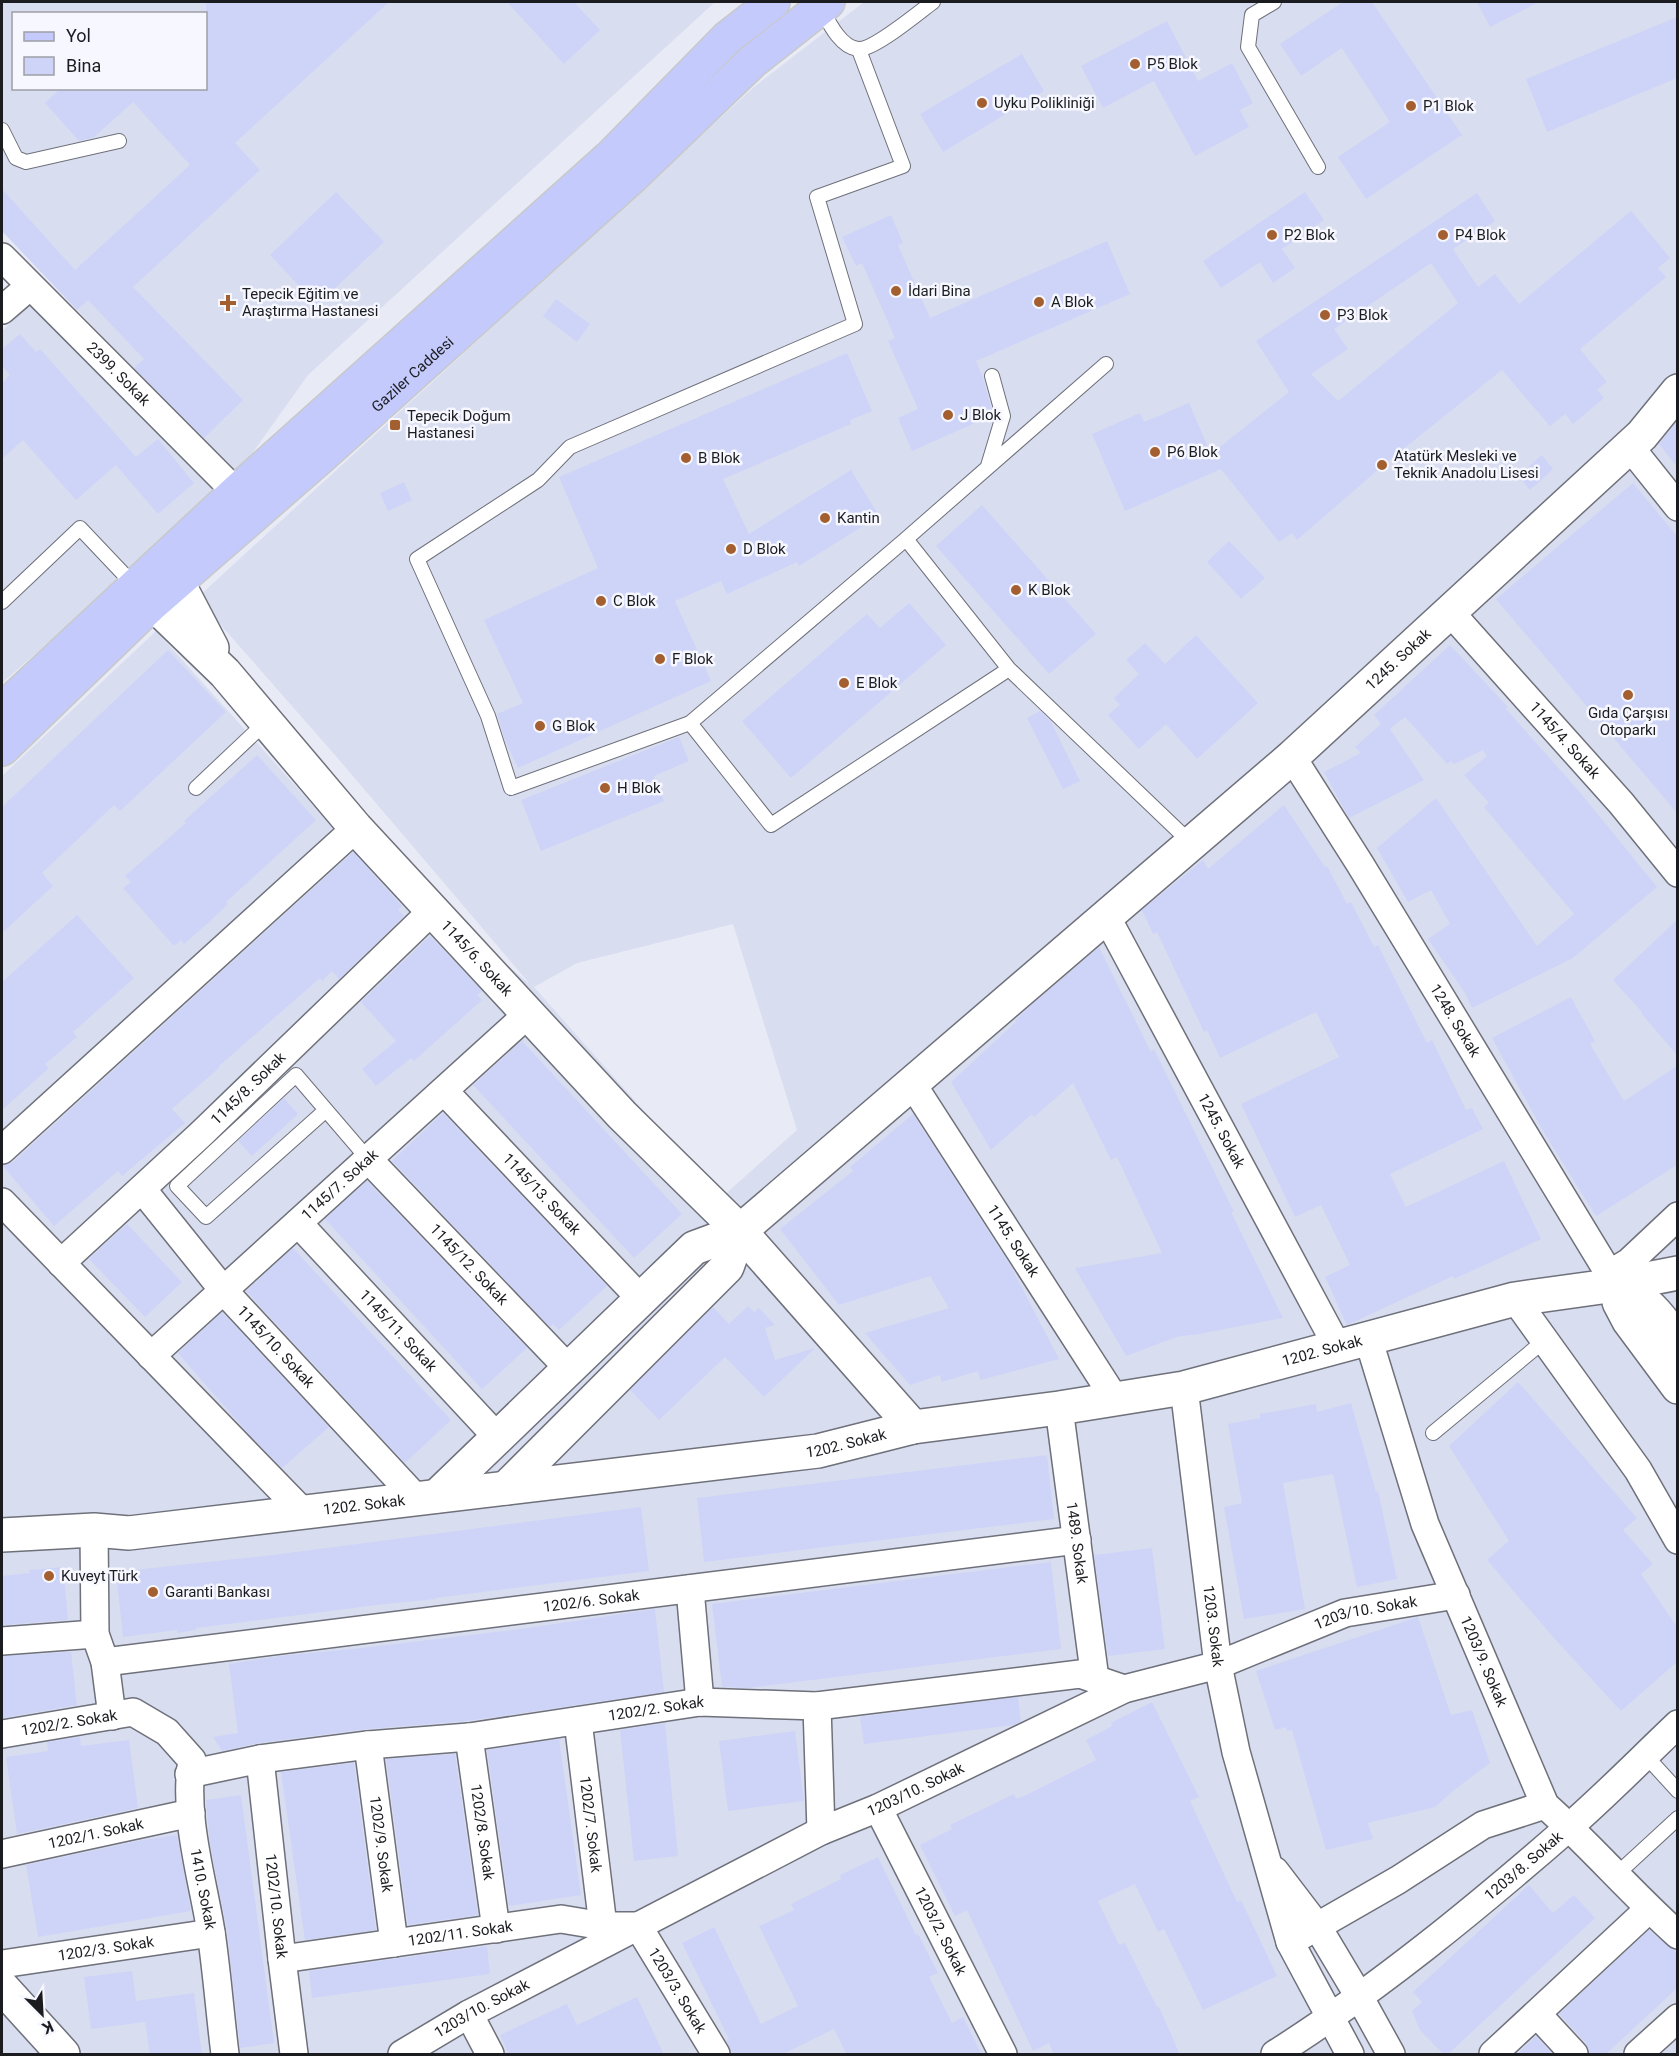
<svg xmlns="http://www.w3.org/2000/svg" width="1679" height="2056" viewBox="0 0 1679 2056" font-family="Roboto,sans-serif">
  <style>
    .built { fill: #d9ddf0; fill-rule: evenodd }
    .building { fill: #ced4f7; fill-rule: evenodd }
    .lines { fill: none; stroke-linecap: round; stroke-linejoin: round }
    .service-casing { stroke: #6e707a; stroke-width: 16 }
    .minor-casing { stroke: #6e707a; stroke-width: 30 }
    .tertiary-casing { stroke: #6e707a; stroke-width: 36 }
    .primary-casing { stroke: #c8c9c9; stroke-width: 36 }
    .service { stroke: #fff; stroke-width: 14 }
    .minor { stroke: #fff; stroke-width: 27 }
    .tertiary { stroke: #fff; stroke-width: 33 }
    .primary { stroke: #c4cafb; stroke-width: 33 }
    .poi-dot { fill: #a35f2f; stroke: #f6f7ff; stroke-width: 2 }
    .labels { text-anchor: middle; stroke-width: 5; stroke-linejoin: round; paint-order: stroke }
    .poi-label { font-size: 15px; fill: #1b1c20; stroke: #f6f7ff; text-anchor: start }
    .street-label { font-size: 15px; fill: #1b1c20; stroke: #f6f7ff }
  </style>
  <rect width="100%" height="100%" fill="#e8eaf6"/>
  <path class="built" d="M2 2H715L308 375 236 476 2 231ZM14 14H206V88H14Z
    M864 2H1677V2054H2V776L156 631 328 822 530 984 335 755 197 598 754 87ZM733 924 797 1130 721 1198 534 987 577 963Z
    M33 301 218 493 2 683V331Z"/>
  <path class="building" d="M206 2H389L235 143 260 170 133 287 243 400 204 438 134 368 144 359 88 300 77 310 2 231V189L75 270 190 165 133 102 94 137 79 141 45 103 61 88H206Z
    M507 2H574L600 30 564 64Z
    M1343 2H1372L1462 135 1366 199 1338 157 1390 122 1342 48 1301 76 1280 44Z
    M1477 2H1539L1490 27Z
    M1677 17V78L1547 132 1526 79Z
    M1167 21 1198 81 1232 63 1253 103 1240 110 1249 127 1195 156 1154 81 1103 108 1081 66Z
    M1022 54 1044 91 943 152 920 114Z
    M336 192 384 242 317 305 270 255Z
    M1305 192 1324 220 1282 249 1295 268 1273 283 1260 262 1221 288 1203 261Z
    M1477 193 1495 221 1453 249 1478 287 1495 274 1519 304 1631 211 1670 258 1658 268 1666 277 1580 349 1607 382 1597 390 1604 398 1573 424 1565 414 1550 426 1502 370 1387 462 1297 540 1292 533 1279 542 1221 469 1125 511 1092 434 1140 413 1144 422 1189 403 1211 454 1289 392 1256 341ZM1431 263 1458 303 1338 401 1311 374 1348 349 1334 329Z
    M891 215 903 243 898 245 930 318 1107 241 1130 294 976 361 983 378 993 415 912 451 898 418 918 409 888 341 895 338 862 263 856 266 842 237Z
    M556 299 590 324 577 342 543 316Z
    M20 334 36 352 40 349 136 457 158 439 194 483 158 514 116 465 76 500 23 440 2 459V383L10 375 2 366V349Z
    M847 353 872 411 850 420 851 424 723 479 749 534 851 470 879 516 799 566 797 562 727 594 721 581 675 601 711 681 518 768 505 740 497 714 523 703 484 620 598 568 559 477Z
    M1677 421V467L1659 444Z
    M1542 455 1553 469 1530 490 1518 476Z
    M404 482 412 500 388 511 380 493Z
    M1633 483 1677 536V813L1496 599Z
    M982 505 1096 634 1049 674 936 546Z
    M1229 541 1265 578 1241 599 1207 562Z
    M909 603 946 645 791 778 742 721 867 614 880 628Z
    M1196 635 1258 703 1197 759 1166 724 1139 749 1108 715 1120 705 1114 698 1139 674 1126 660 1145 643 1165 664Z
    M1450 645 1508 707 1506 709 1578 790 1657 887 1573 958 1472 1008 1465 993 1428 939 1450 924 1431 890 1408 902 1377 848 1436 798 1537 946 1574 914 1484 807 1489 803 1464 775 1487 756 1483 750 1454 764 1451 761 1447 764 1405 717 1390 729 1424 780 1349 818 1324 772 1361 753 1355 747 1381 724 1374 715Z
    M168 650 226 712 120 811 114 805 42 873 53 886 2 933V807Z
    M1040 711 1051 722 1080 781 1063 789 1027 718Z
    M679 737 689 761 654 776 664 801 541 851 521 800Z
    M257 755 316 820 226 902 228 904 208 923 184 944 181 940 174 946 123 888 131 882 125 876 186 823 184 821Z
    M1284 805 1325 867 1327 866 1347 904 1351 902 1374 947 1378 945 1427 1043 1432 1040 1466 1110 1472 1108 1483 1129 1390 1174 1406 1207 1504 1161 1541 1239 1454 1279 1453 1276 1347 1325 1325 1277 1350 1265 1321 1205 1295 1217 1241 1104 1339 1057 1316 1012 1220 1058 1207 1030 1204 1032 1157 932 1153 934 1142 910 1203 860 1208 869Z
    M353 852 402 906 398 910 404 916 339 979 332 971 322 981 320 978 219 1066 220 1067 172 1109 185 1123 122 1176 118 1171 54 1226 2 1165 13 1162Z
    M77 915 134 978 73 1032 77 1037 45 1064 49 1068 2 1110V982Z
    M1677 920V1055L1641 1013 1642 1012 1613 980Z
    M430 936 482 991 477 995 482 1000 414 1061 411 1058 376 1086 362 1069 396 1041 361 1002Z
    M1099 947 1151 1052 1154 1049 1234 1212H1231L1283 1318 1199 1334 1176 1337 1126 1356 1075 1268 1162 1253 1117 1157 1111 1160 1073 1083 1034 1117 1032 1114 991 1150 951 1082 1016 1022 1015 1021 1035 1002Z
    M1571 997 1595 1041 1590 1044 1624 1101 1677 1066V1165L1596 1216 1543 1131 1492 1038Z
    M522 1041 682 1214 634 1258 473 1085Z
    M284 1098 298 1114 252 1156 238 1141Z
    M443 1113 607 1286 559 1330 553 1324 550 1327 392 1161Z
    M913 1114 1010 1265 1059 1359 980 1380 978 1371 942 1382 940 1375 910 1385 865 1333 949 1308 930 1276 839 1305 780 1229 853 1171 850 1167Z
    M367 1181 527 1348 482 1389 325 1219Z
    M127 1224 182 1282 145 1317 89 1259Z
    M293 1248 451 1420 405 1463 246 1291Z
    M748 1306 754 1312 759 1308 775 1325 765 1328 775 1360 815 1348 764 1397 725 1357 659 1420 630 1390 713 1307 729 1324Z
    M222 1312 329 1427 282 1468 247 1432 178 1353Z
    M1518 1382 1637 1518 1623 1530 1653 1564 1641 1574 1677 1627V1662L1621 1711 1554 1638 1487 1560 1509 1541 1449 1446Z
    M1351 1403 1376 1492 1378 1491 1397 1579 1357 1587 1333 1474 1283 1483 1305 1609 1244 1619 1224 1507 1242 1503 1228 1424 1260 1418V1414L1316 1404 1317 1412Z
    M1047 1455 1054 1519 704 1562 697 1498Z
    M641 1507 649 1571 436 1598V1599L385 1604 196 1628V1630L177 1633V1630L123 1637 116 1572 273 1555Z
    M1152 1548 1165 1649 1108 1656 1094 1555Z
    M1051 1562 1061 1649 747 1688 722 1687 712 1604Z
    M63 1567 68 1620 2 1625V1576L30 1573 29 1570Z
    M655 1609 664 1692 467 1721 366 1729 258 1743 222 1751 213 1737 238 1733 229 1664 280 1656 362 1648 521 1629Z
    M1418 1617 1451 1715 1472 1710 1490 1763 1453 1791 1435 1807 1368 1823 1373 1839 1326 1850 1292 1730 1287 1731 1286 1727 1275 1730 1256 1671Z
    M71 1652 77 1705 2 1718V1656Z
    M1018 1697 1021 1722 1013 1725 864 1744 860 1717Z
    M1152 1702 1199 1797 1190 1801 1237 1902 1241 1900 1277 1976 1203 2010 1164 1929 1158 1932 1135 1884 1098 1901 1119 1945 1125 1943 1157 2007H1159L1180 2055H1054L1049 2043 1033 2051 967 1910 955 1916 920 1845 952 1829 950 1825 1014 1794 1016 1799 1024 1796 1096 1760 1086 1740 1112 1726 1111 1723Z
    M665 1723 678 1856 634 1861 620 1730Z
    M795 1731 804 1801 728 1811 719 1741Z
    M80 1737 81 1746 129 1740 138 1808 17 1834 6 1757 48 1751 47 1742Z
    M559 1739 581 1895 509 1906 487 1750Z
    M455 1754 478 1915 408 1925 386 1759Z
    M354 1763 376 1930 305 1940 281 1772Z
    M241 1795 274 2043 240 2048 227 1930 210 1844 206 1800Z
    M177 1835 191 1911 38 1937 26 1865 143 1840Z
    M878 1857 916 1935 918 1934 938 1973 929 1977 952 2023 963 2017 982 2055H847L834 2029 781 2055H733L726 2040 729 2039 682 1943 714 1927 761 2024 798 2006 759 1926 794 1910 791 1904 841 1879 840 1875Z
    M1529 1885 1553 1913 1574 1895 1595 1918 1447 2055H1444L1420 2030 1412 2011 1422 2002 1413 1992Z
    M1649 1930 1677 1953V1988L1605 2055H1589L1586 2043 1559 2014Z
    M487 1946 490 1974 312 1998 309 1971Z
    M132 1971 136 2001 194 1993 202 2055H150L145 2022 91 2029 84 1977Z
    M637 1997 664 2055H509L500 2035 567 2004 577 2025Z
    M1536 2036 1553 2055H1516Z"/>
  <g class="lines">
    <g class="service-casing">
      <path id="service" d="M1274 2 1252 15 1248 47 1318 167
        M821 8C828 21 840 47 858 49 873 51 919 12 933 2
        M859 50 903 166 817 197 855 324 570 447 538 480 417 559 488 716 511 788 690 723 906 539 1009 669 1191 843
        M2 130 16 158 26 162 119 141
        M988 466 1003 416 992 376
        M906 539 1106 364
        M2 602 80 528 134 585
        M690 723 771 825 1009 669
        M196 788 266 722
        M326 1110 206 1217 177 1186 296 1075 368 1159
        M1433 1433 1545 1340
        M1645 1755 1678 1791
        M1616 1875 1678 1818"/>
    </g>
    <g class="minor-casing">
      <g id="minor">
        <path id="s1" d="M2 257 236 492"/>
        <path d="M2 310 30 286"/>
        <path d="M1630 447 1678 507"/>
        <path id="s2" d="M1450 612 1621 803 1678 873"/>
        <path id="s3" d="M1292 757 1360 864 1616 1285"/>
        <path id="s4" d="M1106 916 1337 1346"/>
        <path id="s5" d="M911 1082 1115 1399"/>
        <path id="s6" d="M444 1091 641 1299"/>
        <path d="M2 1150 356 828"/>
        <path id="s7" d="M368 1159 569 1369"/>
        <path id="s8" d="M142 1189 224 1291 417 1499"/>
        <path d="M2 1202 303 1512"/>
        <path id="s9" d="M298 1223 498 1438"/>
        <path id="s10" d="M61 1263 200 1135 432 911"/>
        <path d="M1609 1274 1629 1262 1678 1216"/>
        <path d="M1515 1299 1638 1470 1678 1540"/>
        <path id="s11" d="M1368 1338 1425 1524 1545 1805C1591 1846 1631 1893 1678 1935"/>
        <path id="s12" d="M151 1356 528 1014"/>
        <path id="s13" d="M1184 1388 1218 1665 1236 1752 1290 1942 1350 2054"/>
        <path id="s14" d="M1059 1408 1095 1679"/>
        <path d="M94 1530 95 1634 105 1662 112 1716"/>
        <path d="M690 1589 700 1702"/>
        <path d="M2 1641 95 1634"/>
        <path id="s15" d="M105 1662 1077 1540"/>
        <path d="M817 1706 821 1831"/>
        <path id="s16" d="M578 1721 603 1926"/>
        <path id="s17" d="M2 1734 133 1712 167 1732 192 1760C183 1817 202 1876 211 1932 217 1973 220 2014 225 2054"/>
        <path id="s18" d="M469 1737 496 1929"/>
        <path id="s19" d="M368 1745 394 1943"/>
        <path id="s20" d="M260 1759 282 1959 294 2054"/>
        <path id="s21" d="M189 1774 260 1759 368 1745 469 1737 700 1702 817 1706 1080 1674 1124 1689"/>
        <path id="s22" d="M878 1808 1003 2054"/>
        <path id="s23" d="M2 1854 191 1813"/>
        <path d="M1275 1871 1317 1926 1360 1998 1391 2054"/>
        <path d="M1290 1942 1398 1880 1483 1825 1545 1805"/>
        <path id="s24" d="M282 1959 561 1919 603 1926H638L716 2054"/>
        <path id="s25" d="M2 1964 211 1933"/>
        <path d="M469 2014 490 2054"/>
        <path d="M1537 2014 1574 2054"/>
        <path id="s26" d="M402 2054 469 2014 821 1831 878 1808 1124 1689 1218 1665 1345 1613 1456 1595"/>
        <path id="s27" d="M1275 2054C1379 1988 1475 1909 1568 1828 1606 1795 1641 1759 1678 1724"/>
        <path d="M1493 2054 1649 1909"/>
        <path d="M1638 2054 1678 2018"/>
      </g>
    </g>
    <g class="tertiary-casing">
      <g id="tertiary">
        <path d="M178 583 212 648"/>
        <path id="s28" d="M134 585 225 673 356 828 622 1115 740 1231 913 1427"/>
        <path d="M1616 1285 1619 1290V1302L1629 1321 1678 1387"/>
        <path d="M1619 1290C1650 1299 1659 1317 1678 1341"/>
        <path d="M506 1488 727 1267 740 1231"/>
        <path id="s29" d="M437 1496 694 1248 740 1231 1292 757 1642 435 1678 391"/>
        <path id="s30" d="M2 1535 94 1530 129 1533 818 1451 913 1427 1059 1408 1184 1388 1515 1299 1616 1285 1678 1273"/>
        <path d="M2 1987 63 2054"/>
      </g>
    </g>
    <g class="primary-casing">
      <g id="primary">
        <path d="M2 710 236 492 610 157 727 38 773 2"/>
        <path id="s31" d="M2 749 152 604 323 455 633 176 753 61 828 2"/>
      </g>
    </g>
    <use href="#service" class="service"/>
    <use href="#minor" class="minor"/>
    <use href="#tertiary" class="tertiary"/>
    <use href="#primary" class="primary"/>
  </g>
  <g class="poi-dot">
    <circle cx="1135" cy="64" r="6"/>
    <circle cx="982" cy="103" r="6"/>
    <circle cx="1411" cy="106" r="6"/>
    <circle cx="1272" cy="235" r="6"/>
    <circle cx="1443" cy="235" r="6"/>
    <circle cx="896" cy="291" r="6"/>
    <circle cx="1039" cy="302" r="6"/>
    <path d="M225 294h6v6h6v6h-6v6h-6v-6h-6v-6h6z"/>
    <circle cx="1325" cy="315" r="6"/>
    <circle cx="948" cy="415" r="6"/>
    <rect x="389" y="419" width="12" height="12" rx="3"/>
    <circle cx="1155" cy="452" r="6"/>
    <circle cx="686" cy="458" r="6"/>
    <circle cx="1382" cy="465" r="6"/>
    <circle cx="825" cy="518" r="6"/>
    <circle cx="731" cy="549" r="6"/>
    <circle cx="1016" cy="590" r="6"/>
    <circle cx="601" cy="601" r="6"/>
    <circle cx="660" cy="659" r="6"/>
    <circle cx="844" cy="683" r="6"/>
    <circle cx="1628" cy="695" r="6"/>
    <circle cx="540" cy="726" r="6"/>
    <circle cx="605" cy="788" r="6"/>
    <circle cx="49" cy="1576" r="6"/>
    <circle cx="153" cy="1592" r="6"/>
  </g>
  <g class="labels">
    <g class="poi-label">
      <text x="1147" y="69">P5 Blok</text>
      <text x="994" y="108">Uyku Polikliniği</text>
      <text x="1423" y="111">P1 Blok</text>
      <text x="1284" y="240">P2 Blok</text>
      <text x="1455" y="240">P4 Blok</text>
      <text x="908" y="296">İdari Bina</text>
      <text x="242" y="299">Tepecik Eğitim ve<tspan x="242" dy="17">Araştırma Hastanesi</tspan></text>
      <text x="1051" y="307">A Blok</text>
      <text x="1337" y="320">P3 Blok</text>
      <text x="960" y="420">J Blok</text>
      <text x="407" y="421">Tepecik Doğum<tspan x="407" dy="17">Hastanesi</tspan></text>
      <text x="1167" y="457">P6 Blok</text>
      <text x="1394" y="461">Atatürk Mesleki ve<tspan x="1394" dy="17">Teknik Anadolu Lisesi</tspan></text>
      <text x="698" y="463">B Blok</text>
      <text x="837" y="523">Kantin</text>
      <text x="743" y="554">D Blok</text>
      <text x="1028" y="595">K Blok</text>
      <text x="613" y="606">C Blok</text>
      <text x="672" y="664">F Blok</text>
      <text x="856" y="688">E Blok</text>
      <text x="1628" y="718" text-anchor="middle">Gıda Çarşısı<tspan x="1628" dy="17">Otoparkı</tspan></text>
      <text x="552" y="731">G Blok</text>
      <text x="617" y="793">H Blok</text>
      <text x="61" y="1581">Kuveyt Türk</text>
      <text x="165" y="1597">Garanti Bankası</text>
    </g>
    <g class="street-label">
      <text dy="5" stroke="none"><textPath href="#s31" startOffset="556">Gaziler Caddesi</textPath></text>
      <text dy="5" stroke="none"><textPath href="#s1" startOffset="165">2399. Sokak</textPath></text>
      <text dy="5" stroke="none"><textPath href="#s29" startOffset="1278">1245. Sokak</textPath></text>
      <text dy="5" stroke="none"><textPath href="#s2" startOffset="172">1145/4. Sokak</textPath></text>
      <text dy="5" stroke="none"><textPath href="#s28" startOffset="507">1145/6. Sokak</textPath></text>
      <text dy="5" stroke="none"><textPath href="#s3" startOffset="310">1248. Sokak</textPath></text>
      <text dy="5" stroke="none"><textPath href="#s10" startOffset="256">1145/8. Sokak</textPath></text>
      <text dy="5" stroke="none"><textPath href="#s4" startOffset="244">1245. Sokak</textPath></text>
      <text dy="5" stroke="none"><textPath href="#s12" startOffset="255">1145/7. Sokak</textPath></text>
      <text dy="5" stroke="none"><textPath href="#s6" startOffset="142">1145/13. Sokak</textPath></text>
      <text dy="5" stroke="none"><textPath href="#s5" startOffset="189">1145. Sokak</textPath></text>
      <text dy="5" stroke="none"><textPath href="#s7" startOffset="146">1145/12. Sokak</textPath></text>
      <text dy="5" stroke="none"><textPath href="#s9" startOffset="147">1145/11. Sokak</textPath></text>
      <text dy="5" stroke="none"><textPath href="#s8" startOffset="207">1145/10. Sokak</textPath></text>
      <text dy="5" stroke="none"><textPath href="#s30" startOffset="1336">1202. Sokak</textPath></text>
      <text dy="5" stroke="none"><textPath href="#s30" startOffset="850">1202. Sokak</textPath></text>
      <text dy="5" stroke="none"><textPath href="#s30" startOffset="364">1202. Sokak</textPath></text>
      <text dy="5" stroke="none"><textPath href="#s14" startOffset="136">1489. Sokak</textPath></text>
      <text dy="5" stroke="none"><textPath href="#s15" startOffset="490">1202/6. Sokak</textPath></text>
      <text dy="5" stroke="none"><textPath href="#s26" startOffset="1064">1203/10. Sokak</textPath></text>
      <text dy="5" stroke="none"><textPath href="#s13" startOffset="240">1203. Sokak</textPath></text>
      <text dy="5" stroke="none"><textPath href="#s11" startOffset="344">1203/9. Sokak</textPath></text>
      <text dy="5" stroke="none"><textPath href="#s21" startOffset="472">1202/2. Sokak</textPath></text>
      <text dy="5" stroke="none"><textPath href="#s17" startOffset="68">1202/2. Sokak</textPath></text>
      <text dy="5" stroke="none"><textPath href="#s26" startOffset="578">1203/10. Sokak</textPath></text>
      <text dy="5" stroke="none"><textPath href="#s16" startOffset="104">1202/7. Sokak</textPath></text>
      <text dy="5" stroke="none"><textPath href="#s18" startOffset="96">1202/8. Sokak</textPath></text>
      <text dy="5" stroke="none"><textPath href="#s23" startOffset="96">1202/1. Sokak</textPath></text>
      <text dy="5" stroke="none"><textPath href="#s19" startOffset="100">1202/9. Sokak</textPath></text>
      <text dy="5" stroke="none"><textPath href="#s27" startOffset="312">1203/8. Sokak</textPath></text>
      <text dy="5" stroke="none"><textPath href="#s17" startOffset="340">1410. Sokak</textPath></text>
      <text dy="5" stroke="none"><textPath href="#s20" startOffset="148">1202/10. Sokak</textPath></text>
      <text dy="5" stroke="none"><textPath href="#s22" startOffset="138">1203/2. Sokak</textPath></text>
      <text dy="5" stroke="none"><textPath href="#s24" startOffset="180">1202/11. Sokak</textPath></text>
      <text dy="5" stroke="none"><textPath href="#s25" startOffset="105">1202/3. Sokak</textPath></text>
      <text dy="5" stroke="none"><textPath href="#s24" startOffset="435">1203/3. Sokak</textPath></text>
      <text dy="5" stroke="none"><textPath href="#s26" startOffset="92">1203/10. Sokak</textPath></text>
    </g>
  </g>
  <rect width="1679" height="2056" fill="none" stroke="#1b1c20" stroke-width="6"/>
  <rect x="12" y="12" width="195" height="78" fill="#f6f7ff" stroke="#9e9fa6" stroke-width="1.5"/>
  <rect x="24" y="32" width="30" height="9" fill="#c4cafb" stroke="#9e9fa6" stroke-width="1.5"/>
  <text x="66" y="42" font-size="18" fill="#1b1c20">Yol</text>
  <rect x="24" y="57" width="30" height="18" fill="#ced4f7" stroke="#9e9fa6" stroke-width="1.5"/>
  <text x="66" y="72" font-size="18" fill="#1b1c20">Bina</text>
  <g transform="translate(42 2014) rotate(156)" stroke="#f6f7ff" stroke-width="4.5" paint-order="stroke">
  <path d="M0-4.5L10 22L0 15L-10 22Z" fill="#1b1c20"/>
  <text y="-9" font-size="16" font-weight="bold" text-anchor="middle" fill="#1b1c20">K</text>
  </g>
</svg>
